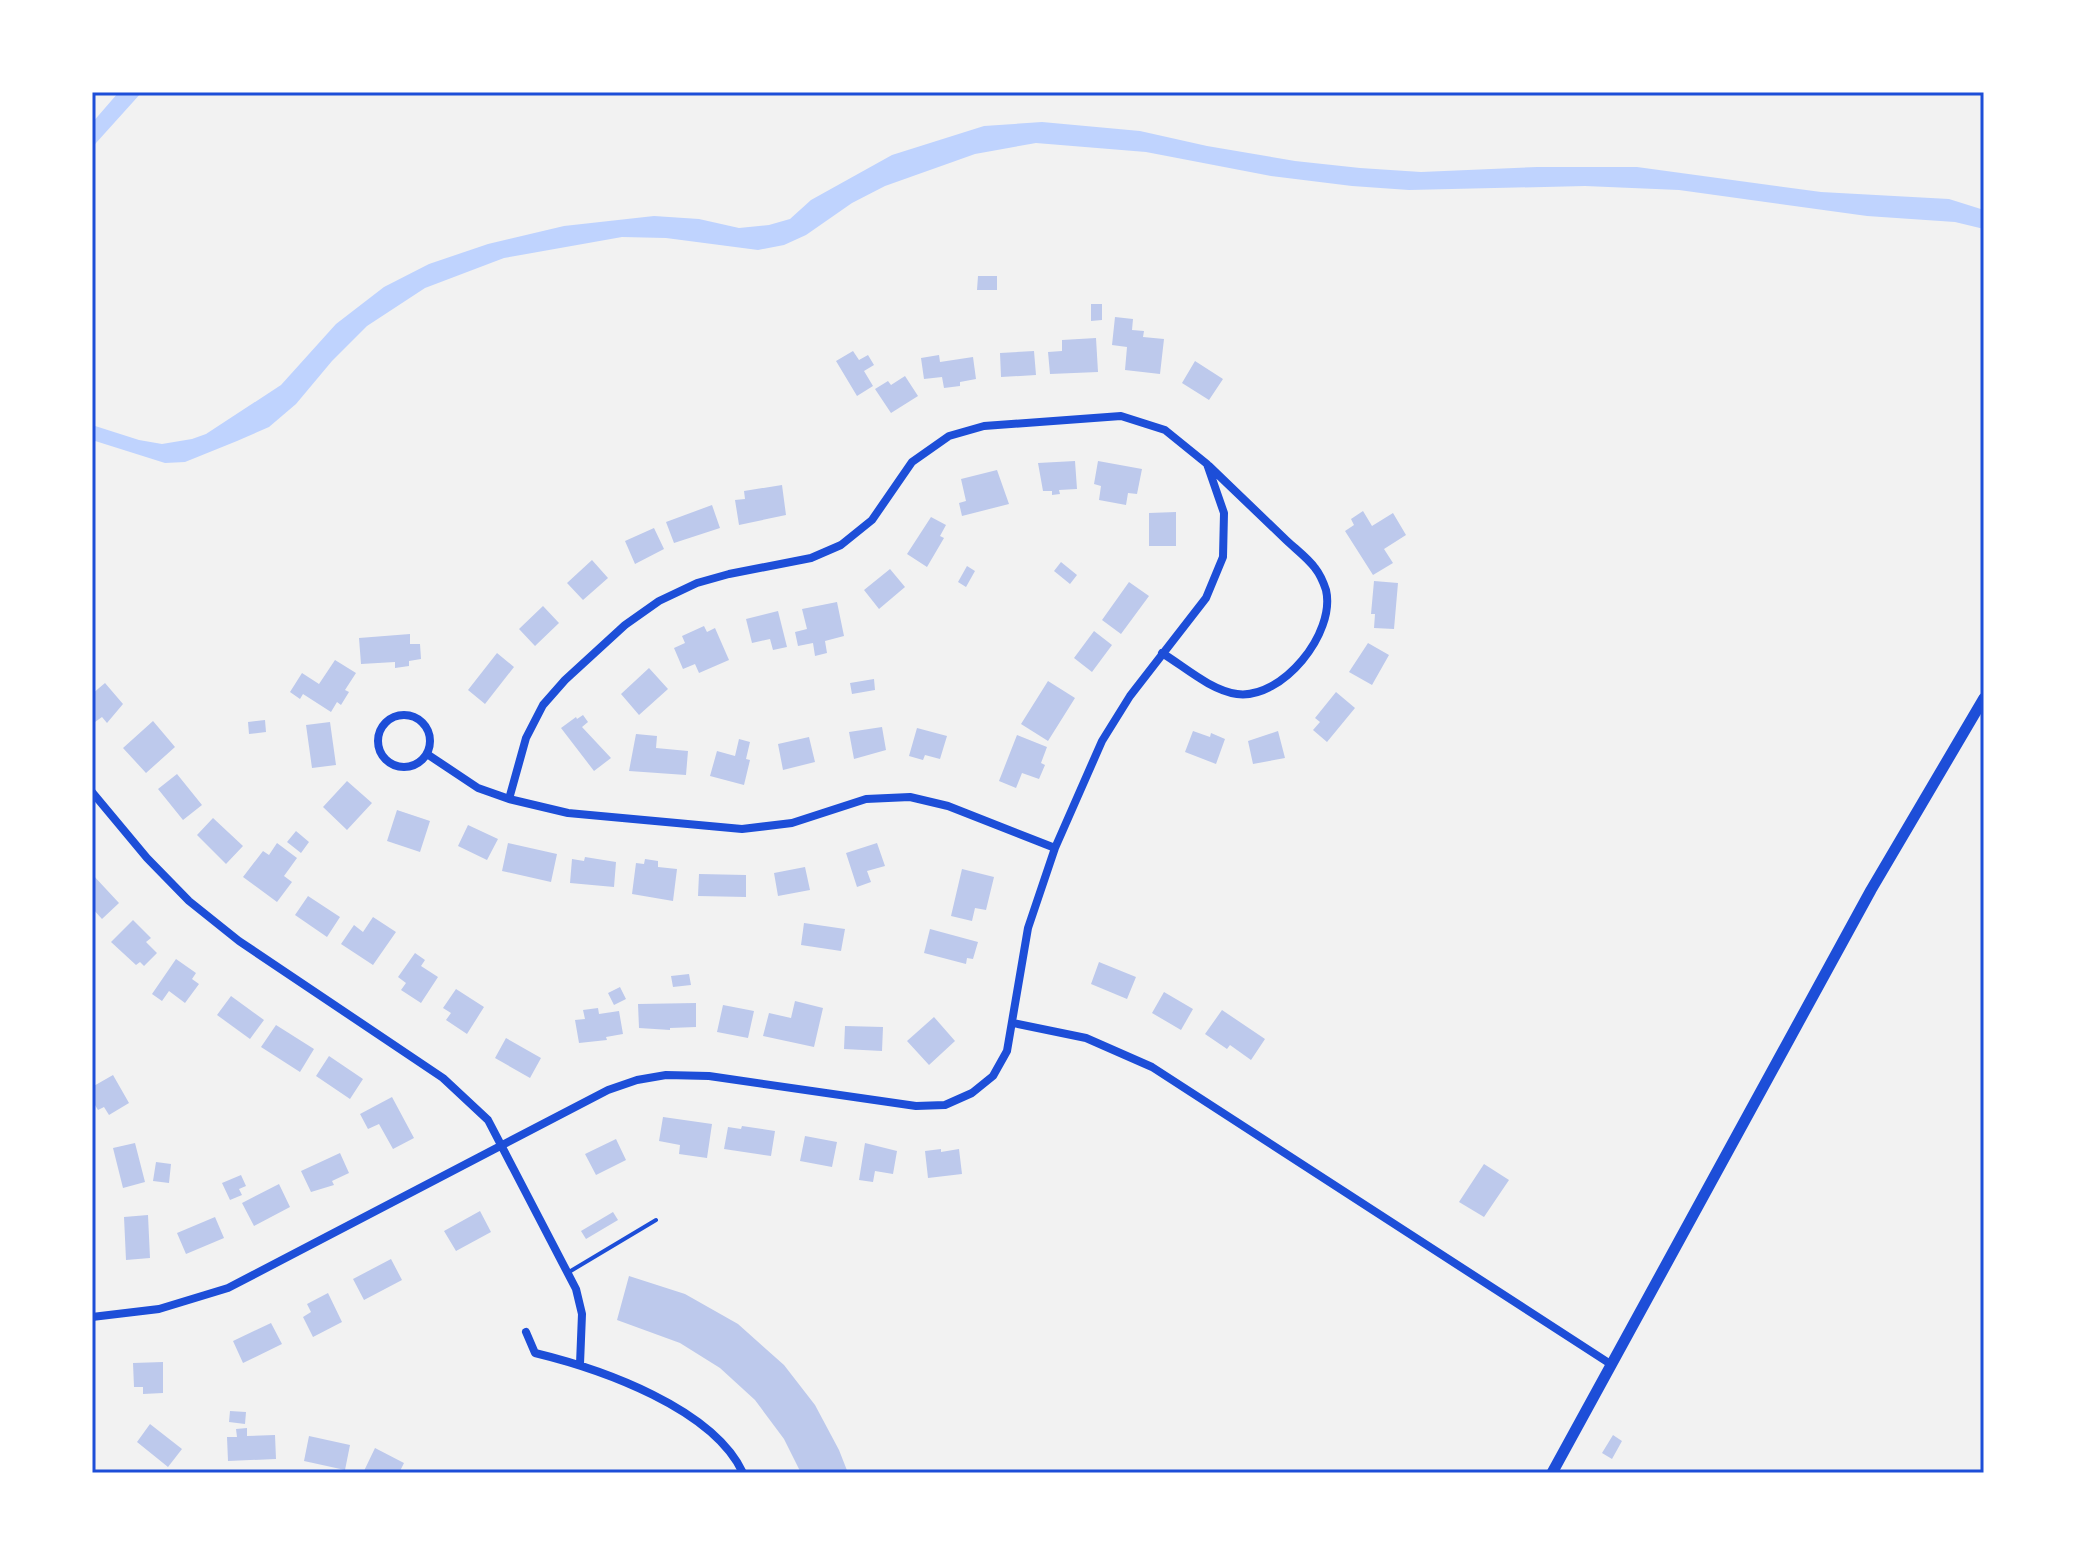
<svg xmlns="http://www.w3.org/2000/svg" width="2076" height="1565" viewBox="0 0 2076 1565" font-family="Cabin,sans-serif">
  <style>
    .water { fill: #bfd3fe }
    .building { fill: #bdc9ec }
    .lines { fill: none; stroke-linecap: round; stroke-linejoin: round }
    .service { stroke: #1d4ed8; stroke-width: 4 }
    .minor { stroke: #1d4ed8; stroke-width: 8 }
    .tertiary { stroke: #1d4ed8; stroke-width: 11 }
    .neatline { fill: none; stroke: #1d4ed8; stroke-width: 3 }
  </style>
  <rect width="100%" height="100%" fill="#f2f2f2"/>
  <path class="water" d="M142 92 96 143 92 148V123L118 93Z
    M1042 122 1140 131 1207 146 1295 161 1360 168 1421 172 1537 167H1637L1821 192 1949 199 1984 210V229L1955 222 1867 216 1679 190 1585 186 1409 190 1352 186 1271 176 1146 152 1036 143 975 154 885 186 852 203 806 235 784 245 758 250 666 238 622 237 504 258 425 288 367 326 332 361 296 404 269 427 237 441 185 462 165 463 92 440V425L139 440 162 444 192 439 206 434 281 385 336 324 384 287 429 264 488 244 564 226 654 216 699 219 739 228 769 225 790 219 811 200 892 155 984 126Z"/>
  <path class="building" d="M978 276H997V290H977Z
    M1091 304H1102V320L1091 321Z
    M1115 317 1133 319 1132 330 1144 331 1143 337 1164 339 1160 374 1125 370 1127 347 1112 345Z
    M1096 338 1098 372 1050 374 1048 352 1062 351V340Z
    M853 351 859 360 868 355 874 365 864 371 873 386 857 396 836 361Z
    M1034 351 1036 375 1001 377 1000 353Z
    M939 355 940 362 973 357 976 379 960 382V386L944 388 942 377 924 379 921 358Z
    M1195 361 1223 379 1209 400 1182 383Z
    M905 376 918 396 891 413 875 389 888 381 891 385Z
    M1075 461 1077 489 1059 490 1060 494 1052 495V491H1043L1038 463Z
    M1098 461 1142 469 1137 494 1128 493 1126 505 1099 500 1101 486 1094 484Z
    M997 470 1009 504 962 516 959 503 966 501 961 479Z
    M782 485 786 515 739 525 735 500 745 499 744 491Z
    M712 505 720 528 674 543 666 522Z
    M1363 511 1372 526 1393 513 1406 535 1384 549 1393 563 1373 575 1345 531 1354 525 1351 519Z
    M1176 512V546H1149V513Z
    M931 517 946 525 940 536 944 538 927 567 907 554Z
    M654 528 664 549 635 564 625 541Z
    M592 560 608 578 583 600 567 583Z
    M1061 562 1077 575 1070 584 1054 571Z
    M967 566 975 571 966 587 958 582Z
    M890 569 905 587 879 609 864 590Z
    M1374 581 1398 583 1394 629 1374 628 1375 614H1371Z
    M1129 582 1149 596 1121 634 1102 620Z
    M837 602 844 636 825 641 827 653 815 656 813 643 798 646 795 632 807 629 802 609Z
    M543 606 559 623 535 646 519 629Z
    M778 611 787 647 773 650 770 639 752 643 746 619Z
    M704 626 707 632 715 628 729 660 699 673 695 664 683 669 674 648 685 643 682 636Z
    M1094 631 1112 645 1092 672 1074 658Z
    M410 634V644H420L421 659 409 661V666L395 668V662L361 664 359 638Z
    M1368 643 1389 655 1372 685 1349 672Z
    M497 653 514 667 485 704 468 690Z
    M335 660 356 673 345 690 349 692 341 705 337 702 331 712 303 694 300 699 290 692 302 673 319 684Z
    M649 668 668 689 639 715 621 694Z
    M874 679 875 690 852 694 850 683Z
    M1048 681 1075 698 1048 741 1021 724Z
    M105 683 123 704 107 723 102 717 95 722 92 718V694Z
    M1336 692 1355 708 1327 742 1313 730 1320 722 1315 718Z
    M583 715 588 722 582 727 611 758 594 771 561 728 576 717 577 719Z
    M265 720 266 732 249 734 248 722Z
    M153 721 175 747 146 773 123 748Z
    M330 722 336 765 312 768 306 725Z
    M882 727 886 750 854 759 849 732Z
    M917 728 947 736 940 759 925 755 923 760 909 756Z
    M1193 731 1210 737 1211 733 1225 739 1216 764 1185 752Z
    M1278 731 1285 758 1253 764 1248 741Z
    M636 734 657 736 656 748 688 751 686 775 629 771Z
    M1017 735 1047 747 1041 763 1045 765 1039 779 1022 773 1016 788 999 781Z
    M809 737 815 762 783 770 778 744Z
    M739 739 750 742 746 759 750 760 744 785 710 776 717 751 735 756Z
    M177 774 202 805 183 820 158 789Z
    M347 781 372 803 347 830 323 807Z
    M397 810 430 821 420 852 387 841Z
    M213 818 243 846 226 864 197 835Z
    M468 825 498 839 487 860 458 846Z
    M296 831 309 842 301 853 287 842Z
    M277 843 297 858 284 876 292 882 277 902 243 877 263 851 269 855Z
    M508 843 557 854 551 882 502 871Z
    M877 843 885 866 867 871 871 882 857 887 846 853Z
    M585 857 616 862 614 887 570 883 572 859 584 861Z
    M645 859 658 861V867L677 869 673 901 632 894 636 863 644 864Z
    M805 867 810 890 778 896 774 873Z
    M962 869 994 877 986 910 975 908 972 921 951 916Z
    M92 874 119 903 102 919 92 908Z
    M699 874 746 875V897L698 896Z
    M308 896 340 917 327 937 295 915Z
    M373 917 396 932 373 965 341 944 354 925 363 932Z
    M133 920 151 938 146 942 157 953 144 966 140 962 136 965 111 942Z
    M804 923 845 929 841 951 801 945Z
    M930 929 978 942 973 959 967 958 966 964 924 953Z
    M415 953 425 960 421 966 438 977 421 1003 401 990 406 983 398 977Z
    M176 959 196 973 192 979 199 984 185 1003 169 991 162 1001 152 994Z
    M1099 962 1136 977 1127 999 1091 984Z
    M689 974 691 985 673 987 671 976Z
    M620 987 626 999 614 1005 608 993Z
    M456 989 484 1007 467 1034 446 1020 451 1013 443 1008Z
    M1164 992 1193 1009 1181 1030 1152 1013Z
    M231 996 264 1020 250 1039 217 1015Z
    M795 1001 823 1008 814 1047 763 1036 769 1013 791 1018Z
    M696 1003V1027L670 1028V1030L639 1028 638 1004Z
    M723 1005 754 1011 748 1038 717 1032Z
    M598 1008 599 1014 619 1011 623 1034 606 1037 607 1040 579 1043 575 1020 585 1019 583 1010Z
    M1222 1010 1265 1039 1251 1060 1230 1045 1227 1049 1205 1034Z
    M934 1017 955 1041 929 1065 907 1041Z
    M276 1025 314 1049 300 1072 261 1047Z
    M845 1026 883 1027 882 1051 844 1049Z
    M506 1038 541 1058 530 1078 495 1058Z
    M329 1056 363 1079 350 1099 316 1076Z
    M113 1075 129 1103 109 1115 104 1107 98 1110 92 1100V1087Z
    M392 1097 414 1138 393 1149 379 1124 368 1129 360 1114Z
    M663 1117 712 1124 707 1158 679 1154 680 1145 659 1141Z
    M742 1126 775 1131 771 1156 724 1149 728 1127 741 1129Z
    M805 1136 837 1142 832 1167 800 1161Z
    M616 1139 626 1160 596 1175 585 1154Z
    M135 1143 145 1182 123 1188 113 1148Z
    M865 1143 897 1151 893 1174 875 1171 873 1182 859 1180Z
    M941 1149V1152L959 1149 962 1174 928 1178 925 1151Z
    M340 1153 349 1173 332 1181 334 1185 311 1192 301 1171Z
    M156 1162 171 1164 169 1183 153 1181Z
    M1484 1164 1509 1180 1484 1217 1459 1202Z
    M241 1175 246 1186 239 1189 242 1195 230 1200 222 1183Z
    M279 1184 290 1207 254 1226 242 1203Z
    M480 1211 491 1232 456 1251 444 1231Z
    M613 1212 618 1220 586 1239 581 1231Z
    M148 1215 150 1258 126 1260 124 1217Z
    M215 1217 224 1238 186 1254 177 1233Z
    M391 1259 402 1280 364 1300 353 1279Z
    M629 1276 685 1294 738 1324 784 1365 815 1405 839 1450 848 1473H801L784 1439 755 1400 720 1368 680 1343 617 1320Z
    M328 1293 342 1322 313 1337 303 1317 311 1312 307 1304Z
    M271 1323 282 1344 243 1363 233 1341Z
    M163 1362V1393L143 1394V1387H134L133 1363Z
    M230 1411 246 1412 245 1424 229 1422Z
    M150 1424 182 1449 168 1467 137 1442Z
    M247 1428V1436L275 1435 276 1459 228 1461 227 1437H237L236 1429Z
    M1613 1435 1622 1441 1612 1459 1602 1453Z
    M309 1436 350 1445 345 1470 304 1461Z
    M375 1448 404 1463 399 1473H363Z"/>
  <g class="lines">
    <path class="service" d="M569 1272 656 1220"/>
    <path class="minor" d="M1162 653C1185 667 1210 690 1237 694 1282 700 1336 633 1326 590 1324 584 1319 573 1315 568 1307 557 1294 548 1284 538 1259 514 1234 490 1209 466
      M378 741a26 26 0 1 1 52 0a26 26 0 1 1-52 0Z
      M427 754 478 788 509 799 568 813 742 829 792 823 866 799 910 797 948 806 1055 848
      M92 792 147 858 189 901 239 941 443 1078 488 1120 576 1289 582 1314 580 1364
      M1013 1023 1086 1038 1152 1067 1612 1365
      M92 1317 159 1309 228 1288 608 1090 637 1080 666 1075 709 1076 916 1106 945 1105 972 1093 993 1076 1007 1051 1028 928 1055 848 1102 741 1130 696 1206 598 1223 557 1224 513 1207 464 1165 430 1121 416 984 426 949 436 912 462 872 520 841 545 811 558 729 574 697 583 659 601 625 625 565 680 543 705 526 738 509 799
      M526 1332 535 1353C601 1369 713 1408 743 1473"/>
    <path class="tertiary" d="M1552 1473 1871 890 1984 698"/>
  </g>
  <rect width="2076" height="1565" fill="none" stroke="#ffffff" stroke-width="188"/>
  <rect x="94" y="94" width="1888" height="1377" class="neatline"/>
</svg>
